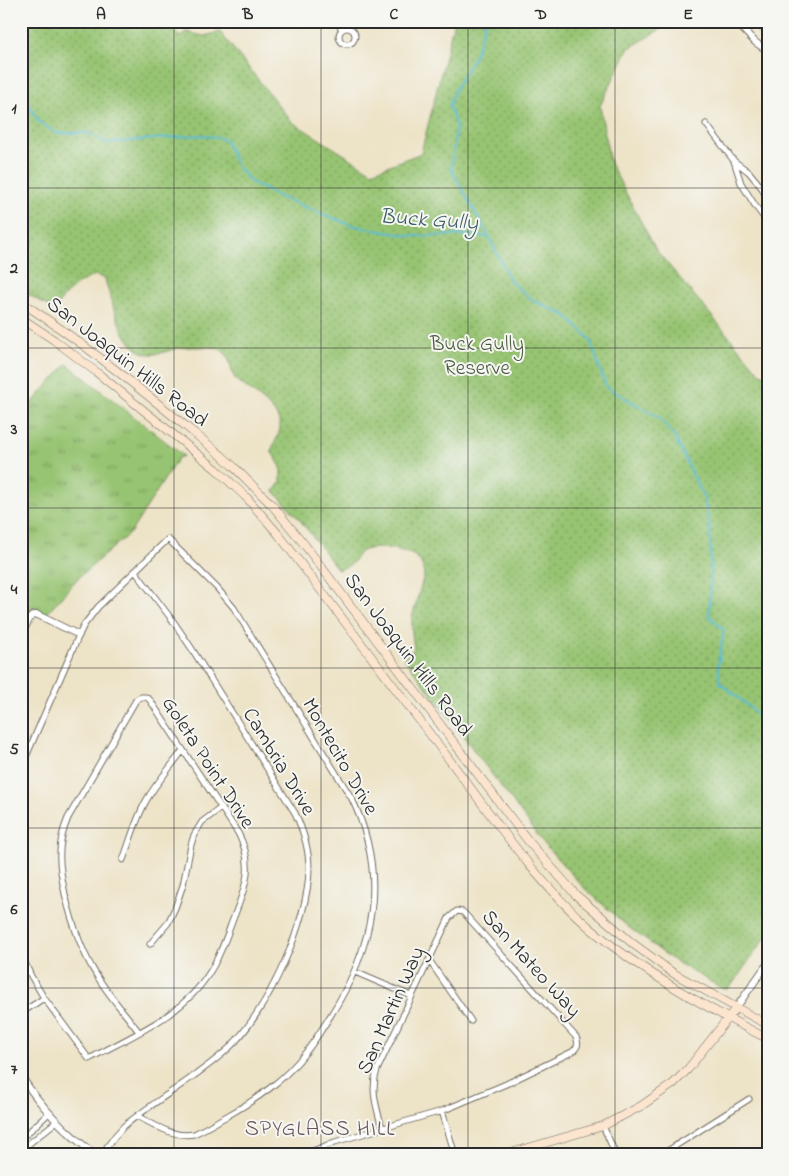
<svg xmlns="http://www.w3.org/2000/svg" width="789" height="1176" viewBox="0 0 789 1176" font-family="'Indie Flower',sans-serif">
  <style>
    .grass { fill: url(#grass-tufts); stroke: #61784e }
    .park { fill: url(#park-dots); stroke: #61784e }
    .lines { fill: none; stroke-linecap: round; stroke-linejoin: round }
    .stream { stroke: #57bcd5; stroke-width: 2 }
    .minor-casing { stroke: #6f6b62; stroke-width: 7 }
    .tertiary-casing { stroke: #6f6b62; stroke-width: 8 }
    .secondary-casing { stroke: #6f6b62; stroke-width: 9 }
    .minor { stroke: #fff; stroke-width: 5 }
    .tertiary { stroke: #fff; stroke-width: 6 }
    .secondary { stroke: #fbe5cf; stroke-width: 8 }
    .grid { fill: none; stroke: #2b2b2b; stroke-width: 1; stroke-opacity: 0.55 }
    .labels { text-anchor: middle; stroke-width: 4; stroke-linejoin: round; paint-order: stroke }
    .park-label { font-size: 21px; fill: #4b5940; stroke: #f6f6f2 }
    .street-label { font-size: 21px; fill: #2b2b2b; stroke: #f6f6f2 }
    .water-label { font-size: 22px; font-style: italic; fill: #3a5e66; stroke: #f6f6f2 }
    .neighbourhood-label { font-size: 22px; letter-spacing: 1px; fill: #6a555d; stroke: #f6f6f2 }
    .neatline { fill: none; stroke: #2b2b2b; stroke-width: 2 }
    .grid-label { font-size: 16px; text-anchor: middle; font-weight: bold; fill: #2b2b2b }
  </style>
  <defs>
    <pattern id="grass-tufts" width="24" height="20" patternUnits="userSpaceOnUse" patternTransform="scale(1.25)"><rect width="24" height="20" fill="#97c472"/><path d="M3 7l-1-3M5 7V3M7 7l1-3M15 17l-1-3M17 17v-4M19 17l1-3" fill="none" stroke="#7b9f5e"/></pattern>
    <pattern id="park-dots" width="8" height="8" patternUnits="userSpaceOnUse" patternTransform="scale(1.25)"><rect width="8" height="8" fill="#97c472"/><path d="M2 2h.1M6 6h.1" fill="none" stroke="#7b9f5e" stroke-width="1.8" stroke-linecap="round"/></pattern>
  </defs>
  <rect width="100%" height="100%" fill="#f6f6f2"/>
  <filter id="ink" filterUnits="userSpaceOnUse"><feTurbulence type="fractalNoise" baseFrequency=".02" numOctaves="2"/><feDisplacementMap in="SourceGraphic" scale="10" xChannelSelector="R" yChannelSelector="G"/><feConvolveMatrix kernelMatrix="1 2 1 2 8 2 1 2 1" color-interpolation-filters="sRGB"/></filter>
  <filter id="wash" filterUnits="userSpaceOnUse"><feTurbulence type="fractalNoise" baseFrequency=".0096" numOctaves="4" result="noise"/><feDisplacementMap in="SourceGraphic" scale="20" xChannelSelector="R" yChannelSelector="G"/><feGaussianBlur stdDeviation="1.12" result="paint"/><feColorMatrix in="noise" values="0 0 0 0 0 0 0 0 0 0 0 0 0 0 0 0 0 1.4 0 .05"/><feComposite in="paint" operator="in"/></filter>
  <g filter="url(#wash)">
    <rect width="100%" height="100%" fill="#ede3c7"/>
    <path class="grass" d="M748 21H768V41L760 36Z
      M67 364 184 456 178 458 131 532 77 579 46 615 32 611 21 617V425L28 407Z"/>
    <path class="park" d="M21 21H173L170 26 180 37 186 32 204 36 220 32 292 122 372 172 421 153 454 21H674L628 49 600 106 610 163 656 250 759 372 768 377V934L731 986 728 989H723L673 960 627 926 584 888 546 846 404 658 414 649 412 633V618L424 575C423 568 422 562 416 557 407 549 373 545 362 551 358 554 355 560 352 563 348 567 342 568 338 570L300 520 274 491 281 481V467L271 451C274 443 280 434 280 426 279 411 259 397 248 389 245 386 239 383 236 380 228 369 233 354 217 348 211 346 187 347 179 348 167 350 154 358 142 352 121 343 111 300 105 279L95 275C74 285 68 290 54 310L21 290Z"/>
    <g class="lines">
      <path class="stream" d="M485 21V24L474 57 455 89 449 105 456 127 451 169 489 237
        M21 92 39 122 56 133H89L106 143 201 135 225 139 237 167 252 183 282 198 351 225 385 232 414 236 464 235 489 237 511 282 534 301 565 315 590 339 606 387 660 418 675 438 704 498 710 530 711 573 709 616 724 630 718 665 720 683C738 698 759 711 768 733"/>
    </g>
  </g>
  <g filter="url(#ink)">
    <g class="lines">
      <g class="minor-casing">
        <path id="minor" d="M337 21 342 30
          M339 36a8 8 0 1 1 16 0a8 8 0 1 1-16 0Z
          M706 124 734 161 749 172 762 188 768 201
          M734 161 741 183 756 207 768 223
          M21 768 79 635 84 625 98 607 168 539 217 588 234 608 352 799C389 876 374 948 329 1018 322 1029 315 1041 306 1052 285 1080 257 1099 227 1116 216 1122 205 1129 194 1134 173 1138 155 1125 137 1116
          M123 860C130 841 136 819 146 801 156 783 171 767 183 750
          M150 944 168 923 175 908 183 885 191 845 194 835 202 822 222 807
          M21 954 31 976 44 998 89 1059C133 1035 185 1015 211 970 222 952 228 932 235 914 247 884 254 863 238 833L150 700 146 697H141L136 700 68 818C56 846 59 866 65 894 72 923 81 951 97 976 109 996 125 1013 139 1032
          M429 960 471 1021
          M355 972 411 996
          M21 1013 44 998
          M442 1111 455 1155
          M603 1126 616 1155
          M21 1139 49 1113
          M21 1150 57 1121
          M101 1155 115 1136 124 1126C157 1099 196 1078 228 1049 267 1013 309 921 309 868 309 848 303 830 295 813L192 649 173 621 135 571
          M303 1155 335 1142 442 1111 506 1084 572 1052C578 1047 579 1044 576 1037L463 912 457 911 449 918 377 1070C370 1091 377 1108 382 1128
          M657 1155 669 1150 749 1099"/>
      </g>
      <g class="tertiary-casing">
        <path id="tertiary" d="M735 21 755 42 768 51
          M21 635 30 618 33 615H38L79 635
          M736 1008 765 967 768 966
          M21 1076C41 1107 66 1133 96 1155"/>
      </g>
      <g class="secondary-casing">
        <path id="secondary" d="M21 302C92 348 156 402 221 455L235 468 272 505 304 544 529 842 576 895 632 943 673 973 768 1025
          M21 318 54 340 95 371 216 469 247 498 279 535C335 609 392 683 448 758 493 817 535 881 591 929 645 974 706 1007 768 1039
          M504 1155 603 1126 641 1106 673 1084 688 1069 736 1008"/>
      </g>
      <use href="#minor" class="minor"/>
      <use href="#tertiary" class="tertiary"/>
      <use href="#secondary" class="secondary"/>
    </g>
  </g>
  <path class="grid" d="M174 21V1155M321 21V1155M468 21V1155M615 21V1155M21 188H768M21 348H768M21 508H768M21 668H768M21 828H768M21 988H768"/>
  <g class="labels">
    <g class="park-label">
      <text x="477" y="350">Buck Gully<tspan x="477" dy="24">Reserve</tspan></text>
    </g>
    <g class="street-label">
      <text transform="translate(128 361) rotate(38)" y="7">San Joaquin Hills Road</text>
      <text transform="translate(409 654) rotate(53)" y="7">San Joaquin Hills Road</text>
      <text transform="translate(341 756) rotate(60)" y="7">Montecito Drive</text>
      <text transform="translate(280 761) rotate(59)" y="7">Cambria Drive</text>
      <text transform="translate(209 762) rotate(57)" y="7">Goleta Point Drive</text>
      <text transform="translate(532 963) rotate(48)" y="7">San Mateo Way</text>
      <text transform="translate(390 1010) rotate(-66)" y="7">San Martin Way</text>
    </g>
    <g class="water-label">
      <text transform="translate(429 218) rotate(4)" y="8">Buck Gully</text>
    </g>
    <g class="neighbourhood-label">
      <text x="320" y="1135">SPYGLASS HILL</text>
    </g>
  </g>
  <rect width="789" height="1176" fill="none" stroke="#f6f6f2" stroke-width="55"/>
  <rect x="28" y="28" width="734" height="1120" class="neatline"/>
  <g class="grid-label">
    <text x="101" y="19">A</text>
    <text x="248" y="19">B</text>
    <text x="394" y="19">C</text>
    <text x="541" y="19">D</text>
    <text x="688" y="19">E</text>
    <text x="14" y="113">1</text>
    <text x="14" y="273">2</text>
    <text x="14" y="434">3</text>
    <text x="14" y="594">4</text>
    <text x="14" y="754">5</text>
    <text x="14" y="914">6</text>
    <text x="14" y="1074">7</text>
  </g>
</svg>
